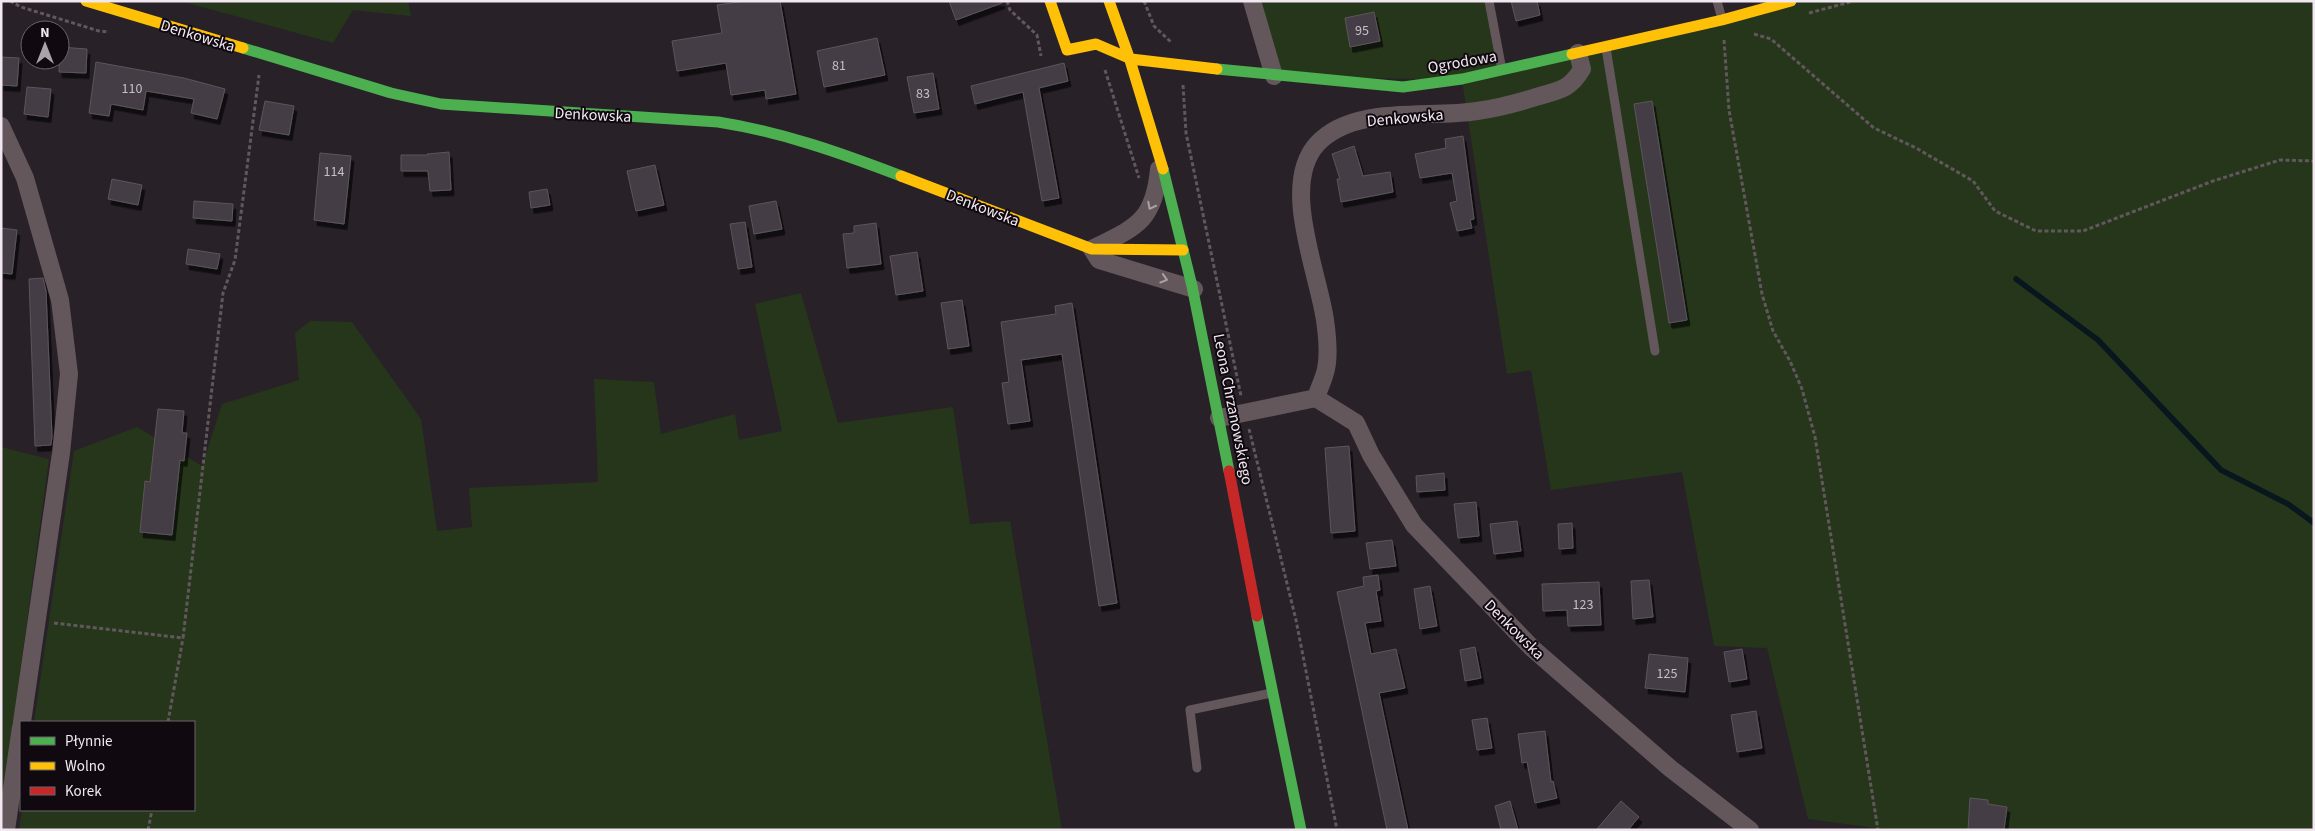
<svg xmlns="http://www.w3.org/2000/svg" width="2315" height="831" viewBox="0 0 2315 831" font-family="'Source Sans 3',sans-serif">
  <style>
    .green { fill: #26361b }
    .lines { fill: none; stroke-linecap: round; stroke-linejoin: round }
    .stream { stroke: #07171d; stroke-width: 5.5 }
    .building { fill: #453c44; stroke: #5c555b; filter: url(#shadow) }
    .path { stroke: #61575c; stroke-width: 3; stroke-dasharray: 4 2.5; stroke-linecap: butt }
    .lane { stroke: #64575c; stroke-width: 9 }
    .street { stroke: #64575c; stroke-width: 18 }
    .fast { stroke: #4caf50; stroke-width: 11 }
    .slow { stroke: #ffc107; stroke-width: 11 }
    .jam { stroke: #c62828; stroke-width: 11 }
    .oneway { stroke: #aaa0a6 }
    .labels { text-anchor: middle; stroke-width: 4; stroke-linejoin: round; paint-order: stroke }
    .number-label { font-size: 14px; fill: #c6bdc6 }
    .street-label { font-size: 16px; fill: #f1e8f1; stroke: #100a10 }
  </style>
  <defs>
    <filter id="shadow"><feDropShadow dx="3" dy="5.5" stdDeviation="0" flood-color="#0009"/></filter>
  </defs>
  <rect width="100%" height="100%" fill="#282128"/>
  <path class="green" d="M180 1H408L411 16 353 10 333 43Z
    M1252 1H1489L1502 70 1791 1H2314V830H1890L1808 819 1767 648 1714 646 1682 472 1551 490 1531 370 1507 374 1462 80 1274 76Z
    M801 293 838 423 953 407 970 524 1010 521 1062 830H19L22 810H194V722H34L74 451 137 427 202 466 222 404 299 380 295 333 310 321 352 322 421 419 437 531 472 527 469 488 598 482 594 379 654 382 661 434 735 414 739 440 782 431 755 304Z
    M1 447 49 459 1 812Z"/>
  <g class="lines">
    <path class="stream" d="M2016 279 2098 340 2221 470 2288 504 2314 523"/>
  </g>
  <path class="building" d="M745 1H780L796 94 766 99 765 90 731 95 726 63 677 71 672 41 722 33 717 5Z
    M949 1H1002V3L956 20Z
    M1511 1H1537L1540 15 1516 21Z
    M1374 12 1380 41 1350 47 1345 18Z
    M877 38 885 75 824 87 817 51Z
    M60 47 87 49 86 73 59 72Z
    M1 57 19 58 17 86 1 85Z
    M96 62 184 78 225 89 217 119 191 113 194 99 146 91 143 110 111 104 109 116 89 113Z
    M1064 63 1068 81 1039 88 1059 198 1042 201 1023 92 975 104 971 86Z
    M933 73 939 109 914 113 907 77Z
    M27 87 51 89 48 117 24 114Z
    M265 101 294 106 289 135 259 130Z
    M1652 101 1687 320 1669 323 1634 104Z
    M1463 136 1474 219 1470 220 1472 228 1457 231 1450 203 1457 201 1452 173 1420 178 1415 154 1446 148 1445 139Z
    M1354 146 1363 176 1390 172 1393 192 1341 202 1337 179H1340L1332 154Z
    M449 152 451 190 430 191 428 171H401V155H428L427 154Z
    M320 153 351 156 344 224 314 220Z
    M655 165 664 205 636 211 627 171Z
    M112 179 142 185 138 205 108 199Z
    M547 189 550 205 531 208 529 192Z
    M194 201 233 204 232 221 193 218Z
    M776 201 782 229 754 234 749 206Z
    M745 222 752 267 738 269 730 224Z
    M876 223 881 264 847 268 843 234 854 233V226Z
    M1 228 17 230 12 274 1 273Z
    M188 249 220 254 217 269 186 264Z
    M917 252 923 291 896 295 890 256Z
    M43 278 46 291 52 436 51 445 35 446 29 279Z
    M962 300 969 346 948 349 941 303Z
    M1072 303 1117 603 1099 606 1062 354 1021 360 1030 421 1008 424 1002 383 1009 382 1001 322 1056 314 1055 306Z
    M158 409 184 411 182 433H187L184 461 180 460 172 535 140 532 145 481 150 482Z
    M1349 446 1355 531 1331 533 1325 448Z
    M1444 473 1445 490 1417 492 1416 476Z
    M1476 502 1479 536 1458 538 1454 504Z
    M1517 521 1521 551 1494 554 1490 524Z
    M1572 523 1573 548 1559 549 1558 524Z
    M1392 540 1396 566 1370 569 1366 543Z
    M1378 575 1380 590 1376 591 1381 621 1365 623 1371 654 1396 649 1405 688 1379 693 1408 830H1387L1337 592 1364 586 1363 577Z
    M1649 580 1653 617 1633 619 1631 581Z
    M1599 582 1601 625 1568 626 1567 610 1543 611 1542 584Z
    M1430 586 1437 626 1420 629 1414 589Z
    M1475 647 1481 678 1465 681 1460 650Z
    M1742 649 1747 679 1729 682 1724 652Z
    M1649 654 1688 658 1685 692 1645 688Z
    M1756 711 1762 748 1737 752 1731 715Z
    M1487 718 1492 748 1477 750 1472 720Z
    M1545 731 1551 782 1553 781 1557 798 1535 803 1527 762 1522 763 1518 734Z
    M1970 798 1988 800V804L2007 807 2004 830H1968Z
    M1510 801 1518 830H1501L1495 806Z
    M1621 801 1639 817 1628 830H1596Z"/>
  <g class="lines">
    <path class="path" d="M10 1 21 7 99 31 109 32
      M1007 1 1010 10 1037 35 1041 56
      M1144 1 1154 26 1172 43
      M1809 13 1854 1
      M1754 34 1771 39 1874 128 1916 148 1973 181 1995 211 2036 231H2083L2213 181 2280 160 2314 161
      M1724 40 1729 110 1762 294 1773 331 1790 361 1802 389 1815 437 1878 830
      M1105 70 1139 178
      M1183 85 1186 133 1241 396
      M1249 429 1296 620 1337 830
      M54 623 183 638 223 293 235 260 259 75
      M168 722 183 638
      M148 830 152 810"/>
    <path class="lane" d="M1489 1 1502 70
      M1717 1 1722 19
      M1606 48 1655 351
      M1197 768 1190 710 1272 693"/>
    <path class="street" d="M1252 1 1274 76
      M1 126 25 178 60 300 69 374 61 453 22 722
      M1159 169C1154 222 1136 227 1092 249L1099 260 1194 289
      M1316 398C1319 388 1324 379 1326 369 1329 355 1327 334 1325 320 1318 271 1280 185 1317 144 1354 104 1428 119 1477 111 1497 108 1517 103 1536 97 1558 90 1569 91 1582 69L1578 53
      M1219 418 1316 398 1356 423 1371 455 1414 525 1532 648 1671 769 1750 830
      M6 830 21 727"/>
    <path class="fast" d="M243 48 391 93 441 104 718 122C782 132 841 153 901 176
      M1217 69 1403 87 1462 79 1572 54
      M1163 169 1192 286 1229 471
      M1257 616 1301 830"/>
    <path class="slow" d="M86 1 243 48
      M1050 1 1067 50 1096 44 1131 59 1217 69
      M1109 1 1129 57 1163 169
      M1572 54 1722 20 1791 1
      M901 176 1092 249 1183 250"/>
    <path class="jam" d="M1229 471 1257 616"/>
  </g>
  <defs><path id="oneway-chevron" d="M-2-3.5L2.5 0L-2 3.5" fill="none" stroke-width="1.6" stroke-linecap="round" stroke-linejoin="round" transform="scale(1.25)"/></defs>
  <g class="oneway">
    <use href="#oneway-chevron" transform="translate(1151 206) rotate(117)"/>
    <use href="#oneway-chevron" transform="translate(1164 279) rotate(17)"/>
  </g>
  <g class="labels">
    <g class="number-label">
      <text x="1362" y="35">95</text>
      <text x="839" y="70">81</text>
      <text x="132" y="93">110</text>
      <text x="923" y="98">83</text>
      <text x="334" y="176">114</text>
      <text x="1583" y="609">123</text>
      <text x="1667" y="678">125</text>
    </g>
    <g class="street-label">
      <text transform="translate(198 35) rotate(17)" y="6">Denkowska</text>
      <text transform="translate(1462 61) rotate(-10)" y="6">Ogrodowa</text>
      <text transform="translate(593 114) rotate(3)" y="6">Denkowska</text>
      <text transform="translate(1405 117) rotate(-5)" y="6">Denkowska</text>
      <text transform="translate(983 207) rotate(21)" y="6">Denkowska</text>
      <text transform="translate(1234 409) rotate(79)" y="6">Leona Chrzanowskiego</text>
      <text transform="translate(1515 629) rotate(45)" y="6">Denkowska</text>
    </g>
  </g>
  <rect width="2315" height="831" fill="none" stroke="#f1e8f1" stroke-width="5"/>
  <rect x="20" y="721" width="175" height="90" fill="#100a10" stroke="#6a636a"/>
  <rect x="30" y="737" width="25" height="8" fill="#4caf50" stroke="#6a636a"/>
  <text x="65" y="746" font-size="15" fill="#f1e8f1">Płynnie</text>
  <rect x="30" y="762" width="25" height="8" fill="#ffc107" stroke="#6a636a"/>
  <text x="65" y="771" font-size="15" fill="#f1e8f1">Wolno</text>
  <rect x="30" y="787" width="25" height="8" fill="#c62828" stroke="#6a636a"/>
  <text x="65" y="796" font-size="15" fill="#f1e8f1">Korek</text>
  <g transform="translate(45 45)"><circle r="24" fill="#100a10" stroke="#6a636a"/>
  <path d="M0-4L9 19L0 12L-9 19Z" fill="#aba2ab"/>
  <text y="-8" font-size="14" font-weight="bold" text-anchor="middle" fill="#f1e8f1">N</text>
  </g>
</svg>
